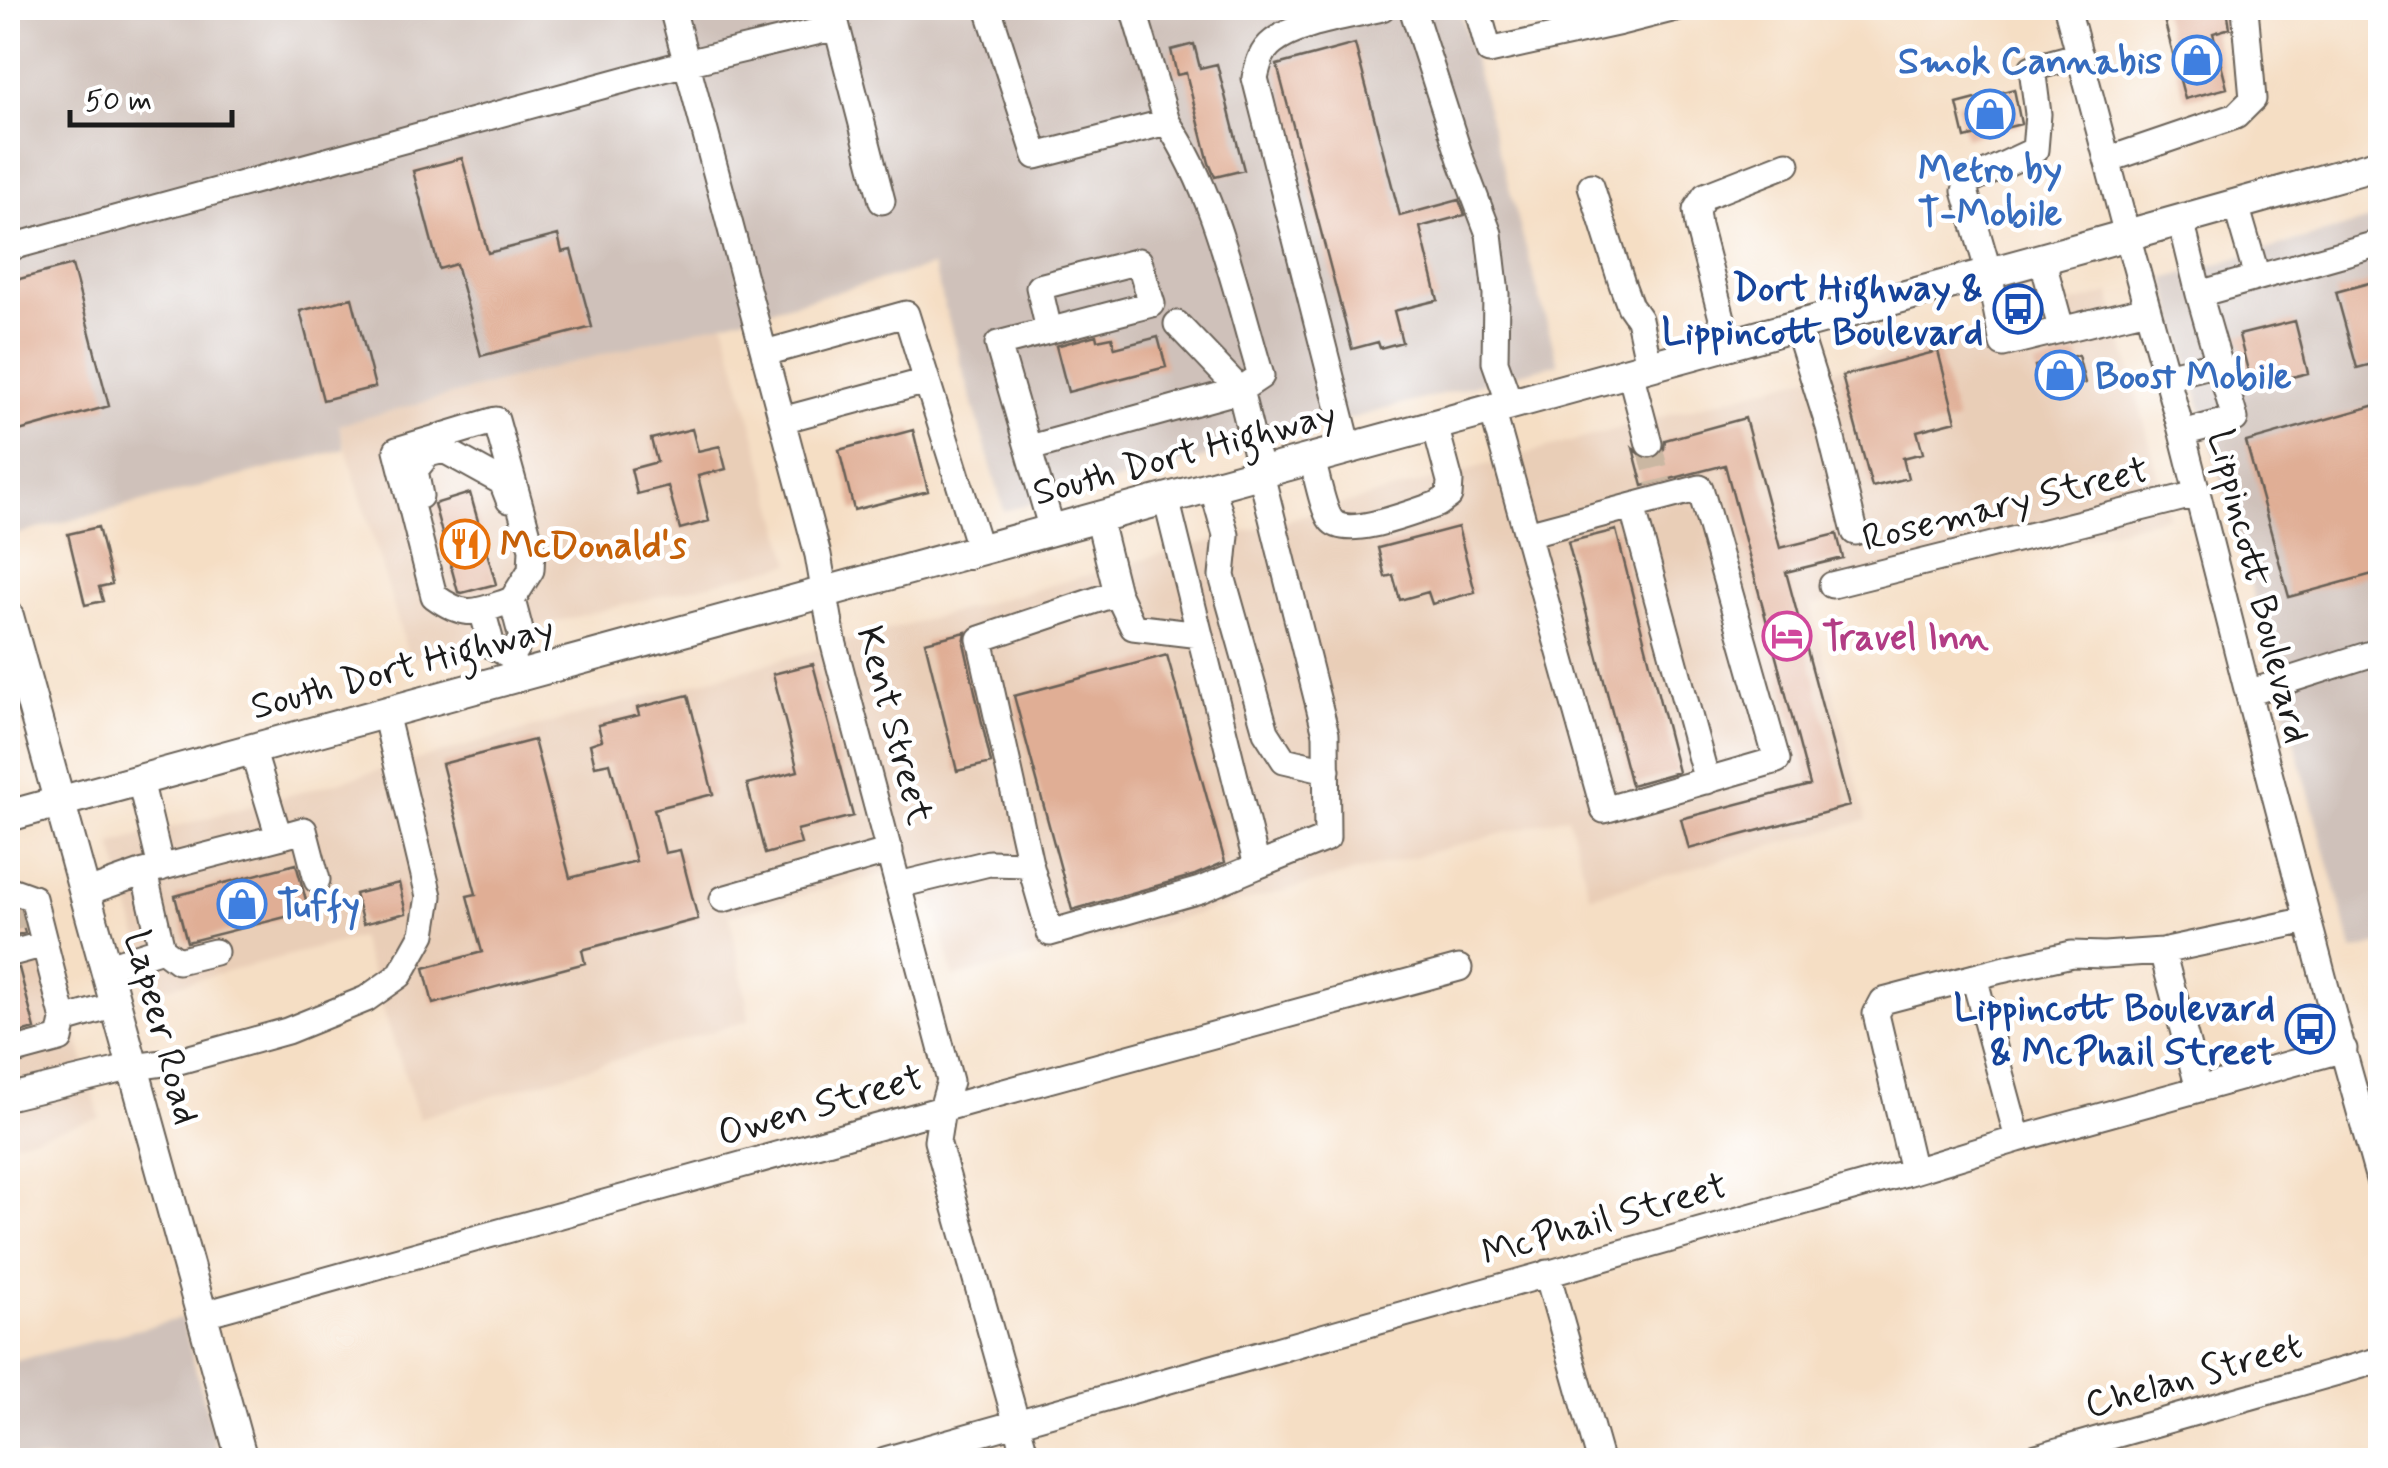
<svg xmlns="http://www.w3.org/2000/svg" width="2388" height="1468" viewBox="0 0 2388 1468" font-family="Mynerve,sans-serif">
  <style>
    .built { fill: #e9ceb7 }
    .industrial { fill: #cfc1ba }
    .building { fill: #e0ae95 }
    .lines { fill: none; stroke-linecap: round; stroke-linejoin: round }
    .minor-tunnel { stroke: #cab7a2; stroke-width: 25; stroke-dasharray: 25 12; stroke-linecap: butt }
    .minor-casing { stroke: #686057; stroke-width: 29 }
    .major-casing { stroke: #686057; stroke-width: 34 }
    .minor { stroke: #fff; stroke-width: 25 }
    .major { stroke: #fff; stroke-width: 30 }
    .labels { text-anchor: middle; stroke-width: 9; stroke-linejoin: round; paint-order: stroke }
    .shop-label { font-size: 38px; font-weight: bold; fill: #366cbe; stroke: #fff; text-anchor: start }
    .transit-label { font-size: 38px; font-weight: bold; fill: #164399; stroke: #fff; text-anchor: end }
    .street-label { font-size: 38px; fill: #1c1c1c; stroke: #fff }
    .food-label { font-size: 38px; font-weight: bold; fill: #c56008; stroke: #fff; text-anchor: start }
    .hotel-label { font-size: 38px; font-weight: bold; fill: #b23c85; stroke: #fff; text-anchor: start }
  </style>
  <rect width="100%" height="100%" fill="#fff"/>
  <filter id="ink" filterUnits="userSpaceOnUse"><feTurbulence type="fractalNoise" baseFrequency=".01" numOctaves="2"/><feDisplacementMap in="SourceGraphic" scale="20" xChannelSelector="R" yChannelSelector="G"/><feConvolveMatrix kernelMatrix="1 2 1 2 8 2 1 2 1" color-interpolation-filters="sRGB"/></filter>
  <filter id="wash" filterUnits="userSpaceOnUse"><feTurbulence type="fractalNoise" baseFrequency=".0048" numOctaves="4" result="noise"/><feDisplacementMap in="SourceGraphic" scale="40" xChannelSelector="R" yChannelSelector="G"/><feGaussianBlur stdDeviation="2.25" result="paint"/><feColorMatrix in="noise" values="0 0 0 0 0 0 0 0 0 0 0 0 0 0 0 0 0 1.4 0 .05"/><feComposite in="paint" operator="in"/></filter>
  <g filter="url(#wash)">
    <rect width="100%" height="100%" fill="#f5dec4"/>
    <path class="built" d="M2110 293 2169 516 1811 606 1867 820 1590 896 1568 816 954 978 922 863 730 915 750 1020 419 1118 359 937 153 991 112 844Z
      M724 322 791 564 409 658 339 425Z
      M8 881 38 897 100 1118 8 1144Z"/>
    <path class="industrial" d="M8 8H1459L1558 363 1004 511 933 266 339 425 345 449 11 536 8 525Z
      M2380 217V944L2353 951 2165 279Z
      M182 1318 220 1460H8V1363Z"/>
    <g id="blocks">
      <path class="building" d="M2161 8H2227L2230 28 2213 33 2227 88 2185 99Z
        M1194 44 1200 68 1217 64 1244 170 1215 177 1209 163 1186 73 1177 75 1171 50Z
        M1355 44 1400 216 1459 200 1465 215 1420 227 1438 300 1394 311 1402 342 1380 348 1378 342 1352 349 1277 65Z
        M2014 89 2021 124 1965 138 1957 104Z
        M462 158 488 253 558 235 562 252 571 250 592 327 481 356 456 264 439 269 413 171Z
        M72 265 109 406 8 434V282Z
        M2380 280V362L2357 368 2336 292Z
        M352 298 375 387 323 400 300 311Z
        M2295 321 2308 373 2252 387 2239 335Z
        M1096 335 1097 340 1112 337 1115 348 1158 337 1166 367 1068 392 1056 346Z
        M1938 351 1956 421 1917 431 1923 453 1903 458 1908 478 1872 487 1842 376Z
        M2078 355 2085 383 2042 394 2035 366Z
        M2380 404V572L2289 597 2246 442Z
        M1745 418 1780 548 1837 534 1843 558 1786 572 1849 806 1689 849 1681 819 1810 785 1725 465 1643 486 1633 448 1644 459H1654L1664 449 1665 440Z
        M692 429 698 451 720 446 726 469 698 476 709 521 680 529 668 486 637 494 631 469 657 462 651 439Z
        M913 430 928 491 854 510 839 450Z
        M470 493 496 584 462 593 458 592 434 504Z
        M98 527 112 584 99 587 103 601 85 605 68 534Z
        M1458 527 1475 592 1432 604 1428 592 1400 600 1393 575 1385 577 1378 548Z
        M1616 530 1678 772 1631 785 1568 542Z
        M966 632 964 643 991 763 957 771 925 642Z
        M1167 655 1225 862 1195 875 1072 910 1014 696Z
        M813 664 853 816 797 830 801 844 765 854 747 784 798 771 773 674Z
        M688 695 713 794 654 809 665 853 680 850 698 919 582 950 585 963 433 1004 424 968 482 952 467 896 476 894 442 764 534 740 570 878 636 861 610 763 595 766 590 744 602 740 598 725 639 715 637 708Z
        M296 864 309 911 187 942 175 896Z
        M399 883 406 913 363 924 355 894Z
        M8 906 19 910 25 933 8 937Z
        M19 968 35 1029 8 1036V970Z"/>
    </g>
  </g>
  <g filter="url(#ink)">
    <use href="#blocks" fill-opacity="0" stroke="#686057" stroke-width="2.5"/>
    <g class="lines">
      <path class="minor-tunnel" d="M1649 444 1659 483
        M8 906 15 936"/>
      <g class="minor-casing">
        <path id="minor" d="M672 8 818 555 833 641 950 1081 942 1109 937 1141 1027 1460
          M832 8 882 201
          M988 8 1036 156 1167 122C1216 194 1236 293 1261 376L1240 390 1030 448
          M1133 8 1167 122
          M1412 8 1461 160 1489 234 1496 294 1495 362 1510 404
          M1477 8 1489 51 1621 22 1676 8
          M2067 8 2127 235 2182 433 2248 693 2335 1022 2380 1183
          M2080 55 2032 68 2038 114 2035 150 1969 181 1965 191 1989 273 2003 344 2147 309
          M2107 160 2236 116 2253 99 2245 8
          M1591 186 1622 284 1630 306 1639 319 1649 366
          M2236 205 2257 277
          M2181 220 2199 294
          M8 248 686 63 837 27
          M2042 259 2061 328
          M1177 324 1240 390 1326 734 1327 838 1257 866
          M1797 326 1829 427 1855 532
          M1049 330 1039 287 1139 261 1152 304 998 344 1052 530
          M1729 345 1698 226 1696 210 1705 196 1787 164
          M765 353 906 314 980 550
          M1630 372 1649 444
          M2166 376 2219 363
          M1492 409 1604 810 1777 760 1700 488 1527 534
          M782 420 927 381
          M2182 433 2235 419 2199 294 2380 243
          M1349 448 1255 78C1258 65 1261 51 1273 42 1298 22 1351 16 1382 8
          M1312 459C1316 473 1323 510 1331 520 1346 540 1416 511 1438 504L1449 496 1450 481 1435 425
          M1212 486 1226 535 1222 576 1266 732 1284 760 1327 770
          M420 496 415 470 428 454 444 450 502 482 509 500
          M1632 506 1707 781
          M1832 585 2197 494
          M1117 593 1133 627 1200 635
          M482 610 492 646 511 656 516 672
          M511 656 522 638 512 600 531 570 532 549 496 420 397 450 434 596C467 620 476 612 512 600
          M2248 693 2380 651
          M140 780 161 868
          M279 837 304 830 317 880
          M1030 864 980 639 1117 593 1098 517
          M144 872 279 837 252 749
          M899 885 989 863 1030 864 1050 933 1200 890 1257 866 1166 498
          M8 889 33 898 64 1020
          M85 893 144 872 162 949 105 967
          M723 899 890 851
          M162 949 178 961 215 952
          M8 954 45 944
          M1974 977 2018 1139
          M8 1053 60 1039 64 1020 116 1005
          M2199 1089 2162 951 2308 920
          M8 1097 133 1067 179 1061 287 1031 366 999 400 975 423 934 429 896 385 713
          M1913 1171 1876 1014 1883 1001 2001 970 2072 954 2104 955 2162 951
          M1547 1273 1600 1460
          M201 1315 971 1101 1459 968
          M885 1460 1913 1171 2018 1139 2344 1049
          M2026 1460 2380 1360"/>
      </g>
      <g class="major-casing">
        <path id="major" d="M8 616 242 1460
          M8 816 2088 246 2380 164"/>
      </g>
      <use href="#minor" class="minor"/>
      <use href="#major" class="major"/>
    </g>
  </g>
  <defs>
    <g id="shop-ring" transform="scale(2.5)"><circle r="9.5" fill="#fff" stroke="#3f7fe0" stroke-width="1.5"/><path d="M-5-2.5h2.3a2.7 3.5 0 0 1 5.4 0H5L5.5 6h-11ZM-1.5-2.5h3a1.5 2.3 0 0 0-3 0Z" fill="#3f7fe0"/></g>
    <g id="bus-ring" transform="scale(2.5)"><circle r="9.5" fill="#fff" stroke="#1a4fb4" stroke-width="1.5"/><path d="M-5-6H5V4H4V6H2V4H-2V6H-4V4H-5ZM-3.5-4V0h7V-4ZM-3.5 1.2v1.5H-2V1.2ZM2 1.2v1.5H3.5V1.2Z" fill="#1a4fb4"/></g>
    <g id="restaurant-ring" transform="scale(2.5)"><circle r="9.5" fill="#fff" stroke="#e8710a" stroke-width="1.5"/><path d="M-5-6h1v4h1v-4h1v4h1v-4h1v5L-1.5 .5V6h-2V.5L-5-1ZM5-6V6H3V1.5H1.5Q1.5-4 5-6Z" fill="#e8710a"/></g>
    <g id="hotel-ring" transform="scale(2.5)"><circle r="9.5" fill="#fff" stroke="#d1479c" stroke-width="1.5"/><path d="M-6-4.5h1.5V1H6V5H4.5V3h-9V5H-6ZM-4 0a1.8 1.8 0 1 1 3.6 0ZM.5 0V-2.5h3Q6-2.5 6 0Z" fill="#d1479c"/></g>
  </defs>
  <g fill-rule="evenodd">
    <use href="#shop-ring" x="2197" y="60"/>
    <use href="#shop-ring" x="1990" y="114"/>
    <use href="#bus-ring" x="2018" y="309"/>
    <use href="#shop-ring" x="2060" y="375"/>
    <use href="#restaurant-ring" x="465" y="544"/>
    <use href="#hotel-ring" x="1787" y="636"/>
    <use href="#shop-ring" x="242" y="904"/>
    <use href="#bus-ring" x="2310" y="1029"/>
  </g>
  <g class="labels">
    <g class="shop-label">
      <text x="2162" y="73" text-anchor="end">Smok Cannabis</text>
      <text x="1990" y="181" text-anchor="middle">Metro by<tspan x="1990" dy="44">T-Mobile</tspan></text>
      <text x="2095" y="388">Boost Mobile</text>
      <text x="277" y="917">Tuffy</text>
    </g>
    <g class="transit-label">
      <text x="1983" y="300">Dort Highway &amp;<tspan x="1983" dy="44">Lippincott Boulevard</tspan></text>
      <text x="2275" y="1020">Lippincott Boulevard<tspan x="2275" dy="44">&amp; McPhail Street</tspan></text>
    </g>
    <g class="street-label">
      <text transform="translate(1184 452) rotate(-15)" y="13">South Dort Highway</text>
      <text transform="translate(2005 503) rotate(-14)" y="13">Rosemary Street</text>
      <text transform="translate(2260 586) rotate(76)" y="13">Lippincott Boulevard</text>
      <text transform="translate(402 666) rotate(-15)" y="13">South Dort Highway</text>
      <text transform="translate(896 725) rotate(75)" y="13">Kent Street</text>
      <text transform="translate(163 1027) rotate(75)" y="13">Lapeer Road</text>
      <text transform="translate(820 1104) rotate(-16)" y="13">Owen Street</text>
      <text transform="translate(1604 1218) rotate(-16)" y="13">McPhail Street</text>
      <text transform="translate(2193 1374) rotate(-16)" y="13">Chelan Street</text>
    </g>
    <g class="food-label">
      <text x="500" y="557">McDonald's</text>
    </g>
    <g class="hotel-label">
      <text x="1822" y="649">Travel Inn</text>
    </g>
  </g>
  <rect width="2388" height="1468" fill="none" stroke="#fff" stroke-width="40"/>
  <path d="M70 110v15h162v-15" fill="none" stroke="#1c1c1c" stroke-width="5"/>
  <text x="85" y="110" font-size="30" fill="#1c1c1c" stroke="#ffffff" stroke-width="8" paint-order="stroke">50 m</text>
</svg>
